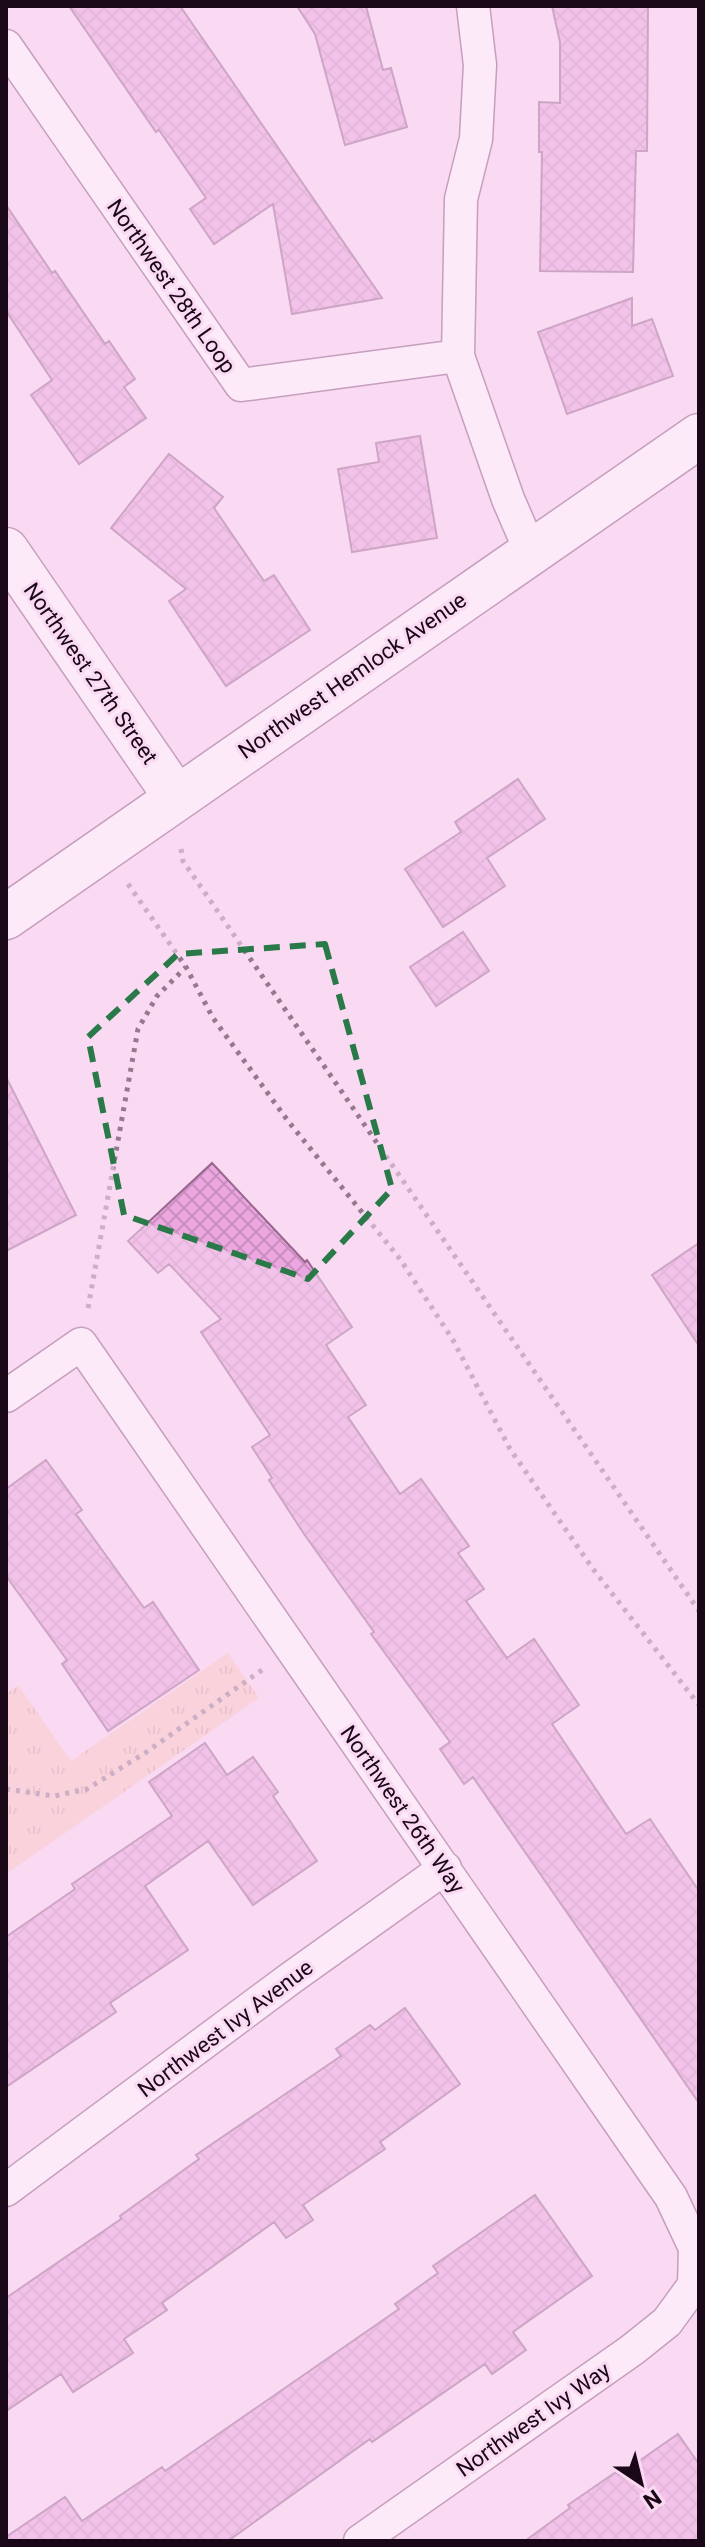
<svg xmlns="http://www.w3.org/2000/svg" width="705" height="2547" viewBox="0 0 705 2547" font-family="Roboto,sans-serif">
  <style>
    .grass { fill: url(#grass-tufts) }
    .building { fill: url(#building-cross-hatch); stroke: #98678f; stroke-width: 2 }
    .lines { fill: none; stroke-linecap: round; stroke-linejoin: round }
    .street-casing { stroke: #885980; stroke-width: 35 }
    .secondary-casing { stroke: #885980; stroke-width: 47 }
    .path { stroke: #947a8f; stroke-width: 5; stroke-dasharray: 4 6; stroke-linecap: butt }
    .street { stroke: #fff; stroke-width: 32 }
    .secondary { stroke: #fff; stroke-width: 44 }
    .marked { fill: none; stroke: #2a7949; stroke-width: 6; stroke-dasharray: 16 10; stroke-linejoin: round }
    .labels { text-anchor: middle; stroke-width: 6; stroke-linejoin: round; paint-order: stroke }
    .street-label { font-size: 22px; fill: #1a0818; stroke: #fad9f3 }
  </style>
  <defs>
    <pattern id="grass-tufts" width="24" height="20" patternUnits="userSpaceOnUse" patternTransform="scale(2)"><rect width="24" height="20" fill="#f8cabf"/><path d="M3 7l-1-3M5 7V3M7 7l1-3M15 17l-1-3M17 17v-4M19 17l1-3" fill="none" stroke="#d4aca3"/></pattern>
    <pattern id="building-cross-hatch" width="8" height="8" patternUnits="userSpaceOnUse" patternTransform="scale(2)"><rect width="8" height="8" fill="#eca7e0"/><path d="M0 0l8 8M0 8l8-8" fill="none" stroke="#ca8ebf"/></pattern>
  </defs>
  <rect width="100%" height="100%" fill="#fad9f3"/>
  <path class="grass" d="M228 1653 259 1698 6 1874V1694L18 1685 71 1761Z"/>
  <path class="building" d="M69 6H180L382 298 292 314 273 204 214 244 190 209 206 198 159 130 156 132Z
    M297 6H366L383 70 391 68 407 127 345 145 315 34Z
    M552 6H648L647 151H636L633 272 540 271 542 152H539V102L560 103V42Z
    M6 205 52 273 55 271 105 344 109 341 135 379 124 387 146 418 79 464 31 395 52 380 6 311Z
    M632 298V326L652 319 673 376 567 414 538 332Z
    M420 436 437 538 352 552 338 469 379 462 376 443Z
    M169 454 223 497 214 508 264 581 274 575 310 630 226 686 169 601 186 589 111 528Z
    M518 779 545 819 487 858 505 886 443 927 405 869 461 832 455 822Z
    M463 932 489 971 436 1006 410 967Z
    M6 1077 76 1215 6 1251Z
    M212 1163 305 1262 307 1260 352 1327 326 1345 366 1405 348 1417 400 1494 421 1479 469 1546 458 1553 484 1589 466 1601 507 1658 534 1639 579 1705 552 1724 626 1834 650 1819 699 1891V2103L473 1777 464 1784 440 1749 450 1742 371 1634 374 1632 304 1534 269 1480 272 1478 252 1447 270 1435 201 1332 221 1319 169 1264 158 1273 128 1241Z
    M699 1243V1346L652 1275Z
    M46 1460 82 1510 76 1514 144 1608 153 1602 199 1670 108 1731 62 1664 67 1660 6 1576V1489Z
    M205 1743 227 1775 253 1757 278 1792 273 1796 317 1861 253 1905 208 1841 145 1886 188 1950 110 2003 116 2012 6 2087V1937L75 1889 72 1884 172 1816 149 1782Z
    M405 2008 460 2084 380 2142 385 2149 303 2205 313 2220 286 2238 274 2222 162 2303 167 2310 124 2339 133 2353 73 2392 61 2374 6 2411V2298L121 2219 120 2216 199 2159 196 2155 341 2056 336 2049 370 2025 375 2030Z
    M535 2195 592 2276 513 2332 526 2350 492 2374 485 2364 372 2442 370 2439 228 2541H6V2537L65 2497 82 2521 162 2467 165 2471 399 2309 395 2304 438 2273 433 2266Z
    M678 2434 699 2464V2541H525L570 2508 568 2505 616 2472 619 2475Z"/>
  <g class="lines">
    <g class="street-casing">
      <path id="street" d="M473 6 480 65 476 139 461 199 458 356 508 499 530 550
        M6 46 241 385 458 356
        M6 1396 81 1344 671 2197 695 2248 694 2285 667 2322 632 2350 360 2541
        M6 2190 291 1978 445 1868"/>
    </g>
    <g class="secondary-casing">
      <path id="secondary" d="M6 550 176 797
        M6 917 699 436"/>
    </g>
    <path class="path" d="M181 849 183 861 699 1611
      M128 884 186 967 213 1018 288 1121 400 1259 453 1340 510 1449 593 1569 699 1705
      M88 1308 138 1029 157 996 186 967
      M6 1789 54 1796 87 1789 145 1753 262 1670"/>
    <use href="#street" class="street"/>
    <use href="#secondary" class="secondary"/>
  </g>
  <path d="M0 0H705V2547H0ZM325 944 392 1189 308 1279 124 1215 88 1037 178 954Z" fill="#fad9f3" fill-opacity=".55" fill-rule="evenodd"/>
  <path class="marked" d="M325 944 392 1189 308 1279 124 1215 88 1037 178 954Z"/>
  <g class="labels">
    <g class="street-label">
      <text transform="translate(172 286) rotate(55)" y="8">Northwest 28th Loop</text>
      <text transform="translate(91 673) rotate(55)" y="8">Northwest 27th Street</text>
      <text transform="translate(352 675) rotate(-35)" y="8">Northwest Hemlock Avenue</text>
      <text transform="translate(403 1809) rotate(55)" y="8">Northwest 26th Way</text>
      <text transform="translate(225 2028) rotate(-37)" y="8">Northwest Ivy Avenue</text>
      <text transform="translate(533 2419) rotate(-35)" y="8">Northwest Ivy Way</text>
    </g>
  </g>
  <rect width="705" height="2547" fill="none" stroke="#1a0818" stroke-width="16"/>
  <g transform="translate(641 2483) rotate(145)" stroke="#fad9f3" stroke-width="6" paint-order="stroke">
  <path d="M0-6L14 30L0 20L-14 30Z" fill="#1a0818"/>
  <text y="-12" font-size="22" font-weight="bold" text-anchor="middle" fill="#1a0818">N</text>
  </g>
</svg>
